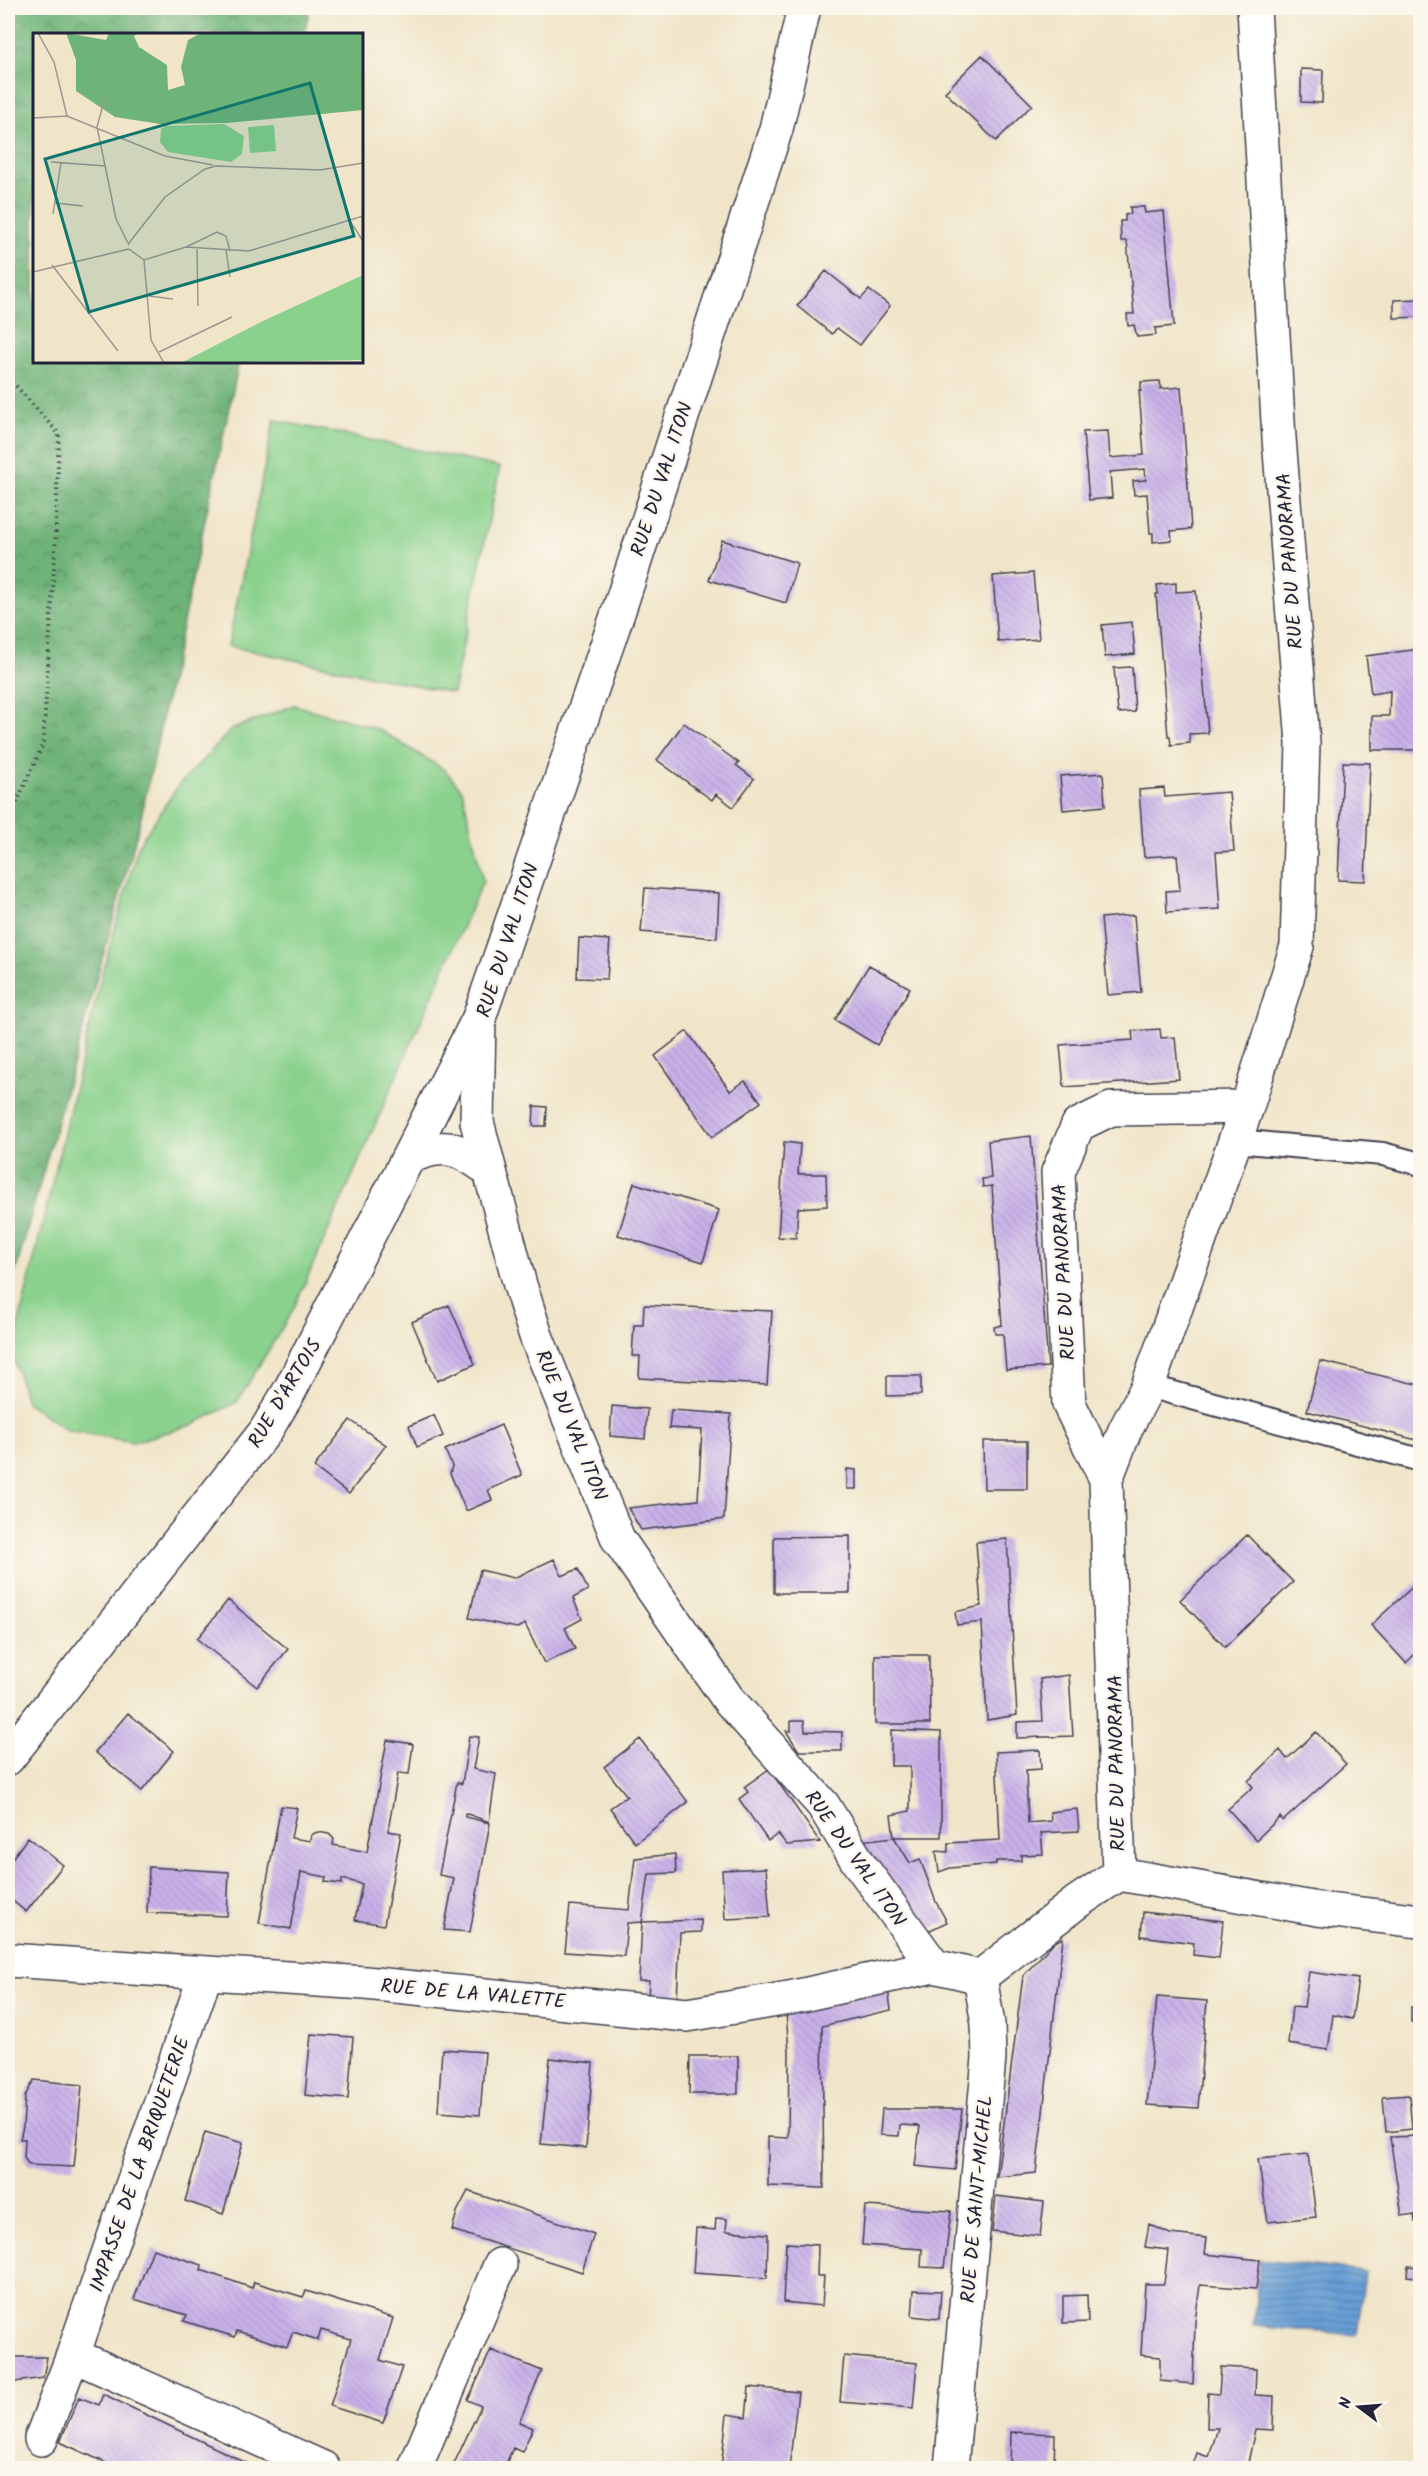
<svg xmlns="http://www.w3.org/2000/svg" width="1428" height="2476" viewBox="0 0 1428 2476" font-family="Kalam,sans-serif">
  <style>
    .forest { fill: url(#forest-crowns); stroke: #486a5a; stroke-width: 1.5 }
    .green { fill: #89d18c; stroke: #567a64; stroke-width: 1.5 }
    .water { fill: url(#water-rules); stroke: #456088; stroke-width: 1.5 }
    .building { fill: url(#building-back-hatch) }
    .lines { fill: none; stroke-linecap: round; stroke-linejoin: round }
    .service-casing { stroke: #413f50; stroke-width: 26 }
    .minor-casing { stroke: #413f50; stroke-width: 36 }
    .tertiary-casing { stroke: #413f50; stroke-width: 36 }
    .path { stroke: #413f50; stroke-width: 4; stroke-dasharray: 1.5 4.5; stroke-linecap: butt }
    .service { stroke: #fff; stroke-width: 22 }
    .minor { stroke: #fff; stroke-width: 33 }
    .tertiary { stroke: #fff; stroke-width: 33 }
    .labels { text-anchor: middle; stroke-width: 5; stroke-linejoin: round; paint-order: stroke }
    .street-label { font-size: 20px; fill: #22223b; stroke: #fbf7ec }
    .inset-road { fill: none; stroke: #9e9790; stroke-width: 1.5 }
    .view { fill: #0f766e; fill-opacity: 0.15; stroke: #0f766e; stroke-width: 3 }
    .inset-edge { fill: none; stroke: #22223b; stroke-width: 3 }
  </style>
  <defs>
    <pattern id="forest-crowns" width="20" height="18" patternUnits="userSpaceOnUse" patternTransform="scale(1.5)"><rect width="20" height="18" fill="#6eb378"/><path d="M2 6a3 3 0 1 1 6 0M12 15a3 3 0 1 1 6 0" fill="none" stroke="#5a9164"/></pattern>
    <pattern id="water-rules" width="6" height="5" patternUnits="userSpaceOnUse" patternTransform="scale(1.5)"><rect width="6" height="5" fill="#689fd5"/><path d="M0 2.5h6" fill="none" stroke="#5581ae"/></pattern>
    <pattern id="building-back-hatch" width="6" height="6" patternUnits="userSpaceOnUse" patternTransform="scale(1.5)"><rect width="6" height="6" fill="#c9b1e9"/><path d="M-1 5l2 2M0 0l6 6M5-1l2 2" fill="none" stroke="#ac98c9"/></pattern>
  </defs>
  <rect width="100%" height="100%" fill="#fbf7ec"/>
  <filter id="ink" filterUnits="userSpaceOnUse"><feTurbulence type="fractalNoise" baseFrequency=".0167" numOctaves="2"/><feDisplacementMap in="SourceGraphic" scale="12" xChannelSelector="R" yChannelSelector="G"/><feConvolveMatrix kernelMatrix="1 2 1 2 8 2 1 2 1" color-interpolation-filters="sRGB"/></filter>
  <filter id="wash" filterUnits="userSpaceOnUse"><feTurbulence type="fractalNoise" baseFrequency=".008" numOctaves="4" result="noise"/><feDisplacementMap in="SourceGraphic" scale="24" xChannelSelector="R" yChannelSelector="G"/><feGaussianBlur stdDeviation="1.35" result="paint"/><feColorMatrix in="noise" values="0 0 0 0 0 0 0 0 0 0 0 0 0 0 0 0 0 1.4 0 .05"/><feComposite in="paint" operator="in"/></filter>
  <g filter="url(#wash)">
    <rect width="100%" height="100%" fill="#f0e5c9"/>
    <path class="forest" d="M8 8H310L304 34H34V362H239L140 822 8 1299Z"/>
    <path class="green" d="M274 420 500 467 453 693 228 646Z
      M294 705 378 729 445 770 462 790 483 881 293 1310 237 1402 192 1425 133 1442 67 1430 26 1402 12 1352 102 974 139 844 178 786 231 730Z"/>
    <path class="water" d="M1260 2260 1365 2272 1357 2335 1253 2326Z"/>
    <g id="blocks">
      <path class="building" d="M982 55 1032 105 996 141 945 92Z
        M1301 69 1323 70 1322 103 1301 102Z
        M1130 207H1144L1145 213 1164 211 1174 326 1155 328 1156 335 1137 337 1134 325 1128 326 1127 314H1134L1130 272 1127 241H1121L1120 221H1125V215L1131 214Z
        M826 271 861 299 869 290 890 306 860 345 837 328 832 334 797 306Z
        M1420 299V317L1394 318V300Z
        M1160 381 1161 389 1181 387 1191 529 1171 531 1172 540 1153 542V533H1150L1147 494 1134 495 1133 481 1146 480 1145 469 1110 472 1112 498 1089 500 1083 432 1108 431 1110 458 1144 455 1139 390 1141 391V382Z
        M722 540 797 563 786 603 709 580Z
        M1033 573 1039 639 998 642 993 576Z
        M1176 583V592L1196 591 1208 733 1189 734 1190 743 1171 745 1170 736H1168L1156 594H1158L1157 585Z
        M1132 622 1135 654 1105 657 1102 625Z
        M1420 649V750H1372V716H1389L1390 691 1371 694 1366 656Z
        M1132 667 1135 712 1118 713 1114 668Z
        M684 723 739 763 736 765 754 779 733 807 716 794 712 800 657 760Z
        M1343 762 1370 763 1365 881 1338 880Z
        M1103 773 1105 806 1063 810 1060 776Z
        M1164 788 1165 797 1229 792 1234 851 1216 852 1220 909 1167 912 1166 891 1180 890 1177 855 1144 857 1139 790Z
        M645 888 719 893 717 938 641 932Z
        M1134 915 1141 992 1108 995 1101 918Z
        M579 938 610 940 607 979 577 978Z
        M869 965 910 988 877 1045 835 1020Z
        M1160 1029 1161 1038 1175 1037 1179 1079 1064 1087 1060 1045 1133 1040 1132 1031Z
        M687 1031 730 1091 745 1081 761 1102 712 1137 655 1056Z
        M534 1106 547 1107 546 1126H533Z
        M1031 1136 1048 1367 1006 1370 1003 1334H995L994 1327 1002 1325 992 1186 983 1187 982 1179 991 1178 988 1141Z
        M784 1142 800 1144 798 1174H826L827 1206 798 1208 796 1238 778 1237Z
        M634 1183 719 1210 703 1262 618 1235Z
        M449 1305 475 1364 437 1381 412 1322Z
        M644 1305 772 1311 767 1385 639 1378 640 1356H632L634 1325H643Z
        M1320 1361 1420 1385V1441L1307 1411Z
        M887 1376H921V1395L887 1396Z
        M612 1406 647 1409 645 1439 610 1436Z
        M671 1410 731 1414 724 1519 641 1530 628 1508 698 1500 702 1430 669 1428Z
        M434 1415 443 1436 417 1447 409 1426Z
        M350 1420 386 1445 349 1494 314 1467Z
        M501 1425 522 1475 488 1490 492 1500 466 1511 450 1473 452 1466 445 1450Z
        M983 1441H1027V1489H984Z
        M847 1469 856 1470V1489H847Z
        M1247 1535 1293 1582 1225 1647 1180 1600Z
        M850 1536V1593H774V1537Z
        M1007 1539 1017 1715 987 1720 982 1622 957 1625 955 1612 981 1606 976 1542Z
        M554 1559 562 1576 578 1569 588 1590 573 1598 582 1619 565 1628 575 1649 544 1663 525 1624 517 1628 469 1618 480 1570 514 1578Z
        M1420 1580V1649L1406 1663 1371 1625Z
        M228 1600 288 1649 257 1687 197 1639Z
        M875 1655H929L930 1724H875Z
        M1069 1675 1073 1736 1017 1738V1722L1043 1721 1040 1679Z
        M128 1713 174 1751 142 1791 95 1752Z
        M791 1721H804L805 1731 842 1732V1751H799L786 1731H791Z
        M891 1730 941 1732V1837H894L891 1815 910 1811V1766H891Z
        M1316 1732 1346 1764 1283 1821 1280 1817 1256 1840 1228 1809 1253 1787 1248 1781 1280 1750 1287 1759Z
        M469 1736 479 1737 473 1769 496 1774 489 1822 465 1813V1817L490 1823 470 1932 444 1930 454 1878 439 1875 457 1782 462 1784Z
        M640 1739 688 1802 635 1843 610 1808 627 1796 604 1767Z
        M387 1740 413 1744 409 1774 398 1773 388 1831 401 1833 384 1925 355 1920 362 1884 342 1879V1884L325 1882 326 1877 301 1872 291 1929 259 1923 281 1806 297 1808 291 1838 310 1841 311 1835 317 1832 329 1834 334 1839 333 1845 367 1852Z
        M1040 1750 1041 1769 1026 1770 1028 1823 1051 1821 1050 1812 1077 1809 1079 1831 1041 1833 1043 1854 1021 1855V1861H996V1864L950 1868 939 1872 936 1851 948 1852V1843L1000 1840 996 1752Z
        M769 1769 820 1842 787 1845 778 1834 768 1841 739 1799 748 1792 744 1787Z
        M28 1837 63 1865 26 1912 8 1897V1864Z
        M894 1837 910 1863 920 1859 936 1902 947 1922 924 1933 859 1841Z
        M675 1854 676 1873 649 1874 642 1922 627 1923 624 1956 565 1952 570 1905 629 1910 635 1858Z
        M149 1867 229 1872 227 1916 147 1913Z
        M766 1868 770 1917 725 1919 722 1870Z
        M1143 1912 1223 1921 1219 1958 1193 1955 1194 1943 1141 1936Z
        M701 1920V1932L680 1933 677 2001 648 1999 649 1981H639L642 1922Z
        M1063 1938 1036 2173 997 2177 1023 1976 1053 1943Z
        M1309 1972 1358 1979 1352 2019 1333 2015 1328 2050 1288 2044 1292 2007 1304 2008Z
        M888 1988 891 2010 822 2026 824 2188 768 2186V2137L788 2138 789 2052 786 2012Z
        M1157 1997 1207 2001 1198 2108 1147 2105Z
        M1411 2007 1420 2008V2022H1411Z
        M311 2034 353 2037 348 2099 305 2095Z
        M442 2049 485 2052 480 2115 438 2112Z
        M690 2056H738V2094H689Z
        M550 2058 593 2063 586 2148 541 2144Z
        M34 2080 82 2085 74 2167 29 2165 24 2158 25 2139H20L23 2127 25 2096Z
        M1409 2095 1412 2129 1386 2132 1383 2097Z
        M882 2109H962L955 2170 915 2166 920 2126 900 2125 899 2136 880 2135Z
        M205 2132 243 2143 223 2214 185 2201Z
        M1417 2136 1420 2164V2221L1415 2222 1414 2214 1402 2216 1390 2137Z
        M1308 2154 1316 2217 1268 2222 1258 2159Z
        M468 2191 594 2234 582 2272 452 2230 457 2212Z
        M996 2196 1044 2202 1040 2236 992 2231Z
        M865 2206 951 2211 944 2268 921 2267 922 2249 862 2245Z
        M716 2218 727 2219 726 2231 768 2234 767 2278 693 2273 696 2228 715 2230Z
        M1149 2224 1170 2234 1207 2238 1205 2254 1260 2260 1256 2289 1200 2285 1195 2322 1193 2384 1160 2381V2357L1141 2355 1145 2284H1164L1168 2250 1145 2247Z
        M786 2243 818 2245 817 2276H824L822 2306 783 2302Z
        M153 2249 202 2265 201 2270 252 2288 254 2282 303 2297 306 2291 393 2318 380 2360 402 2367 383 2423 330 2406 351 2339 321 2330 318 2340 293 2332 287 2347 237 2331 235 2337 184 2321 187 2315 134 2299Z
        M1408 2266 1418 2267 1416 2277 1407 2276Z
        M914 2290 941 2291 939 2319 912 2316Z
        M1087 2295 1088 2322 1063 2323V2296Z
        M491 2350 542 2371 519 2422 533 2428 522 2452 513 2448 504 2468H452L481 2406 468 2400Z
        M844 2356 917 2363 913 2408 840 2402Z
        M15 2357H47L43 2378 8 2383V2359Z
        M1221 2367 1256 2369 1255 2395 1274 2396 1273 2430 1255 2429 1247 2468H1192L1197 2453 1209 2457 1218 2428H1207L1208 2393 1219 2394Z
        M749 2387 798 2392 789 2468H721L727 2414 746 2417Z
        M103 2394 257 2468H117L60 2442 79 2397 99 2405Z
        M1011 2432 1055 2434 1054 2468H1010Z"/>
    </g>
  </g>
  <g filter="url(#ink)">
    <use href="#blocks" fill-opacity="0" stroke="#413f50" stroke-width="1.5"/>
    <g class="lines">
      <g class="service-casing">
        <path id="service" d="M1235 1141 1383 1154 1420 1164
          M1148 1386 1420 1460"/>
      </g>
      <g class="minor-casing">
        <path id="minor" d="M479 1018 477 1122 520 1285 536 1336 618 1539 728 1699 823 1805 858 1862 934 1966
          M408 1158C444 1141 459 1148 489 1170
          M1106 1479 1069 1404 1058 1172 1078 1125 1111 1109 1247 1107
          M1119 1874 1318 1909 1420 1921
          M8 1960 365 1983 687 2015 789 1998 934 1966 980 1977
          M980 1977 1077 1902 1119 1874 1106 1479 1125 1430 1148 1386 1247 1107 1297 946 1303 743 1279 438 1254 8
          M73 2355 323 2468
          M41 2439 73 2355 206 1973
          M415 2468 500 2265
          M951 2468 989 2058 988 2024 980 1977"/>
      </g>
      <g class="tertiary-casing">
        <path id="tertiary" d="M8 1758 265 1432 290 1390 479 1018 618 613 776 129 804 8"/>
      </g>
      <path class="path" d="M8 377 59 434 55 552 43 744 8 822"/>
      <use href="#service" class="service"/>
      <use href="#minor" class="minor"/>
      <use href="#tertiary" class="tertiary"/>
    </g>
  </g>
  <g class="labels">
    <g class="street-label">
      <text transform="translate(661 479) rotate(-72)" y="7">RUE DU VAL ITON</text>
      <text transform="translate(1289 561) rotate(-94)" y="7">RUE DU PANORAMA</text>
      <text transform="translate(507 940) rotate(-72)" y="7">RUE DU VAL ITON</text>
      <text transform="translate(1063 1272) rotate(-93)" y="7">RUE DU PANORAMA</text>
      <text transform="translate(284 1393) rotate(-59)" y="7">RUE D'ARTOIS</text>
      <text transform="translate(572 1425) rotate(68)" y="7">RUE DU VAL ITON</text>
      <text transform="translate(1116 1763) rotate(-91)" y="7">RUE DU PANORAMA</text>
      <text transform="translate(856 1858) rotate(55)" y="7">RUE DU VAL ITON</text>
      <text transform="translate(473 1993) rotate(5)" y="7">RUE DE LA VALETTE</text>
      <text transform="translate(139 2164) rotate(-71)" y="7">IMPASSE DE LA BRIQUETERIE</text>
      <text transform="translate(976 2199) rotate(-85)" y="7">RUE DE SAINT-MICHEL</text>
    </g>
  </g>
  <g transform="translate(33 33)">
    <rect width="330" height="330" fill="#f0e5c9"/>
    <path d="M330 242V327L148 330 230 288Z" fill="#89d18c"/>
    <path d="M33 0 73 7 76 0H105L101 3 106 14 134 32 135 57 152 52 148 34 155 7 168 0H330V77L194 90 127 91 82 84 43 58V27Z" fill="#6eb378"/>
    <path d="M191 91 211 103 209 121 198 129 135 119 127 109 128 96 133 93ZM241 92 243 118 217 120 215 94Z" fill="#89d18c"/>
    <path class="inset-road" d="M5 0 21 29 34 83M72 64 64 94 83 186 96 212M0 85 34 83 132 123 180 132M18 129 73 133M22 170 50 173M20 181 28 130M315 185 330 208M96 210 132 164 172 136 183 133 287 137 330 130M153 214 184 199 193 203 197 218M96 216 111 227 153 214 216 218 330 183M164 216 165 273M193 217 197 244M111 227 118 307 131 330M19 232 85 318M0 239 96 216M116 263 140 266M126 319 199 284"/>
    <path class="view" d="M277 50 321 203 56 279 12 126Z"/>
    <rect width="330" height="330" class="inset-edge"/>
  </g>
  <rect width="1428" height="2476" fill="none" stroke="#fbf7ec" stroke-width="30"/>
  <g transform="translate(1359 2407) rotate(286)" stroke="#fbf7ec" stroke-width="4.5" paint-order="stroke">
  <path d="M0-4.5L10 22L0 15L-10 22Z" fill="#22223b"/>
  <text y="-9" font-size="16" font-weight="bold" text-anchor="middle" fill="#22223b">N</text>
  </g>
</svg>
